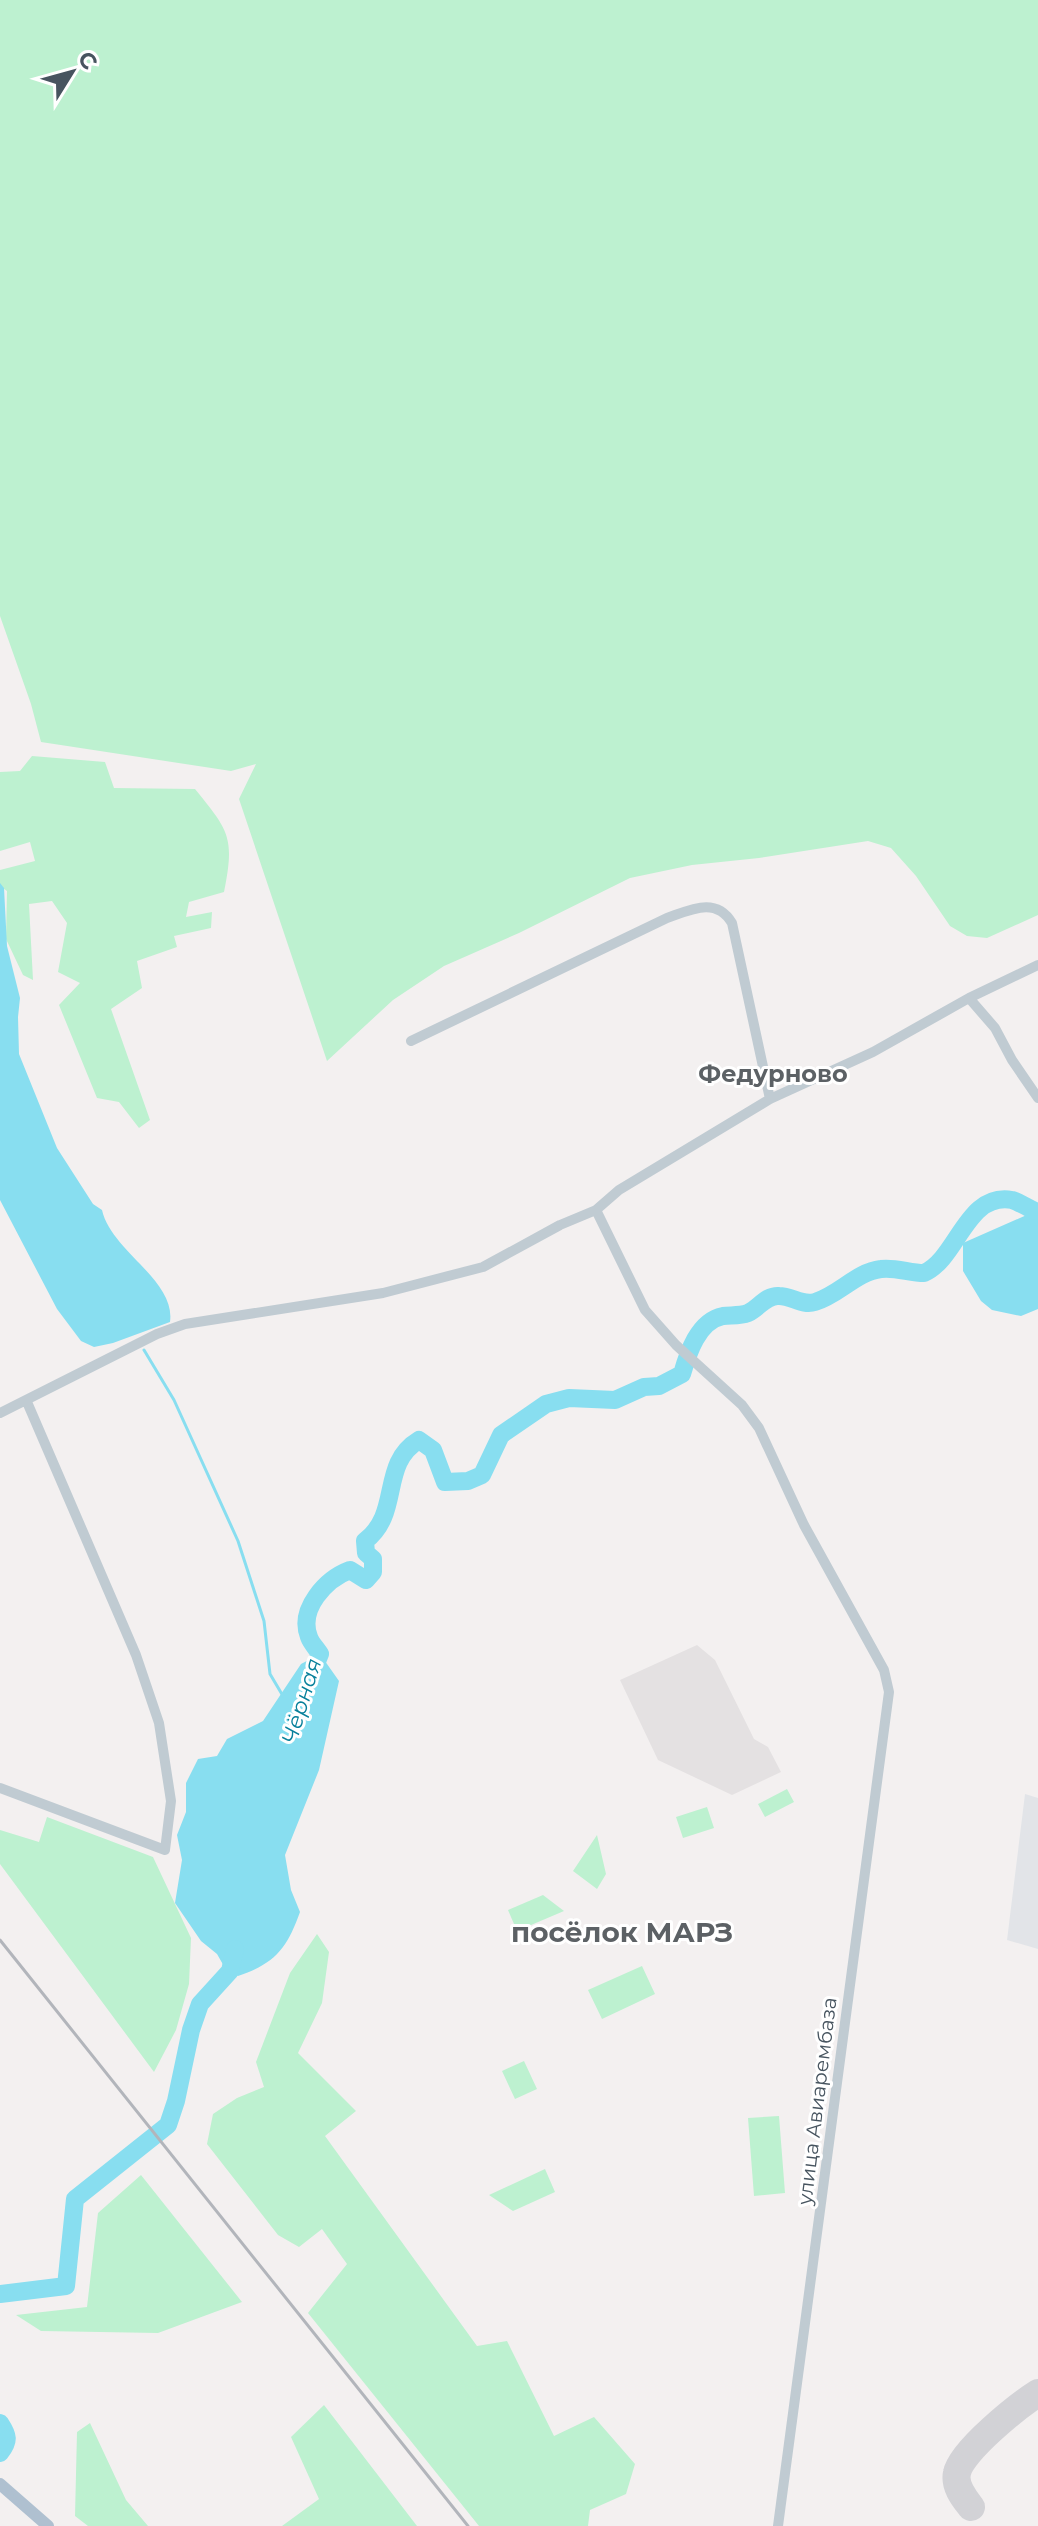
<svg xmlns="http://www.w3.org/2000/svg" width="1038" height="2526" viewBox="0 0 1038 2526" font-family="Montserrat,sans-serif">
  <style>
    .education { fill: #e4e1e2 }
    .airport { fill: #e2e4e8 }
    .green { fill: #bdf1d0 }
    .water { fill: #88def0 }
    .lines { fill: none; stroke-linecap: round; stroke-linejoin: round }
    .stream { stroke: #88def0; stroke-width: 3 }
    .river { stroke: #88def0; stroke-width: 18 }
    .taxiway { stroke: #d2d2d6; stroke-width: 28 }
    .minor { stroke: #c0cbd2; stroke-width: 10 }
    .major { stroke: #afc0d0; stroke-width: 12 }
    .rail { stroke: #b2b5bb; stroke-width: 3 }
    .labels { text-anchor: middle; stroke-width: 6; stroke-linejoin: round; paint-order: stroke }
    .street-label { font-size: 20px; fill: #47545f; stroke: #fff }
    .water-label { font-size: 22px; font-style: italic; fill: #08809b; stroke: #fff }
    .quarter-label { font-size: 24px; font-weight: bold; fill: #5c6165; stroke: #fff }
    .district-label { font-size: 28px; font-weight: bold; fill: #5c6165; stroke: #fff }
  </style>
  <rect width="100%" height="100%" fill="#f3f0f0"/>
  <path class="education" d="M697 1645 715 1660 754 1739 768 1747 781 1772 732 1795 658 1760 620 1680Z"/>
  <path class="airport" d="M1025 1794 1038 1798V1949L1007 1940Z"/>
  <path class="green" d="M0 0H1038V915L987 938 967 936 950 926 916 876 891 848 868 841 759 858 692 865 630 878 519 933 444 966 393 1000 327 1061 239 799 256 764 231 771 41 742 31 704 0 616Z
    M32 756 105 762 114 788 195 789C229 831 235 837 224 892L189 902 186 917 212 912 211 928 174 936 177 947 137 961 142 988 111 1009 150 1120 139 1128 119 1102 97 1098 59 1005 80 983 58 972 67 923 52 901 29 904 33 980 23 975 6 939 7 891 0 886V870L35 861 30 842 0 851V772L20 771Z
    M787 1789 794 1802 765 1817 758 1804Z
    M707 1807 714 1828 683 1838 676 1817Z
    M47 1817 153 1857 191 1938 189 1984 176 2030 154 2072 0 1864V1830L39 1842Z
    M597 1835 606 1874 597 1889 573 1871Z
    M543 1895 564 1911 517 1931 508 1910Z
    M317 1934 329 1952 322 2003 298 2053 356 2111 325 2136 477 2346 507 2341 554 2436 594 2417 635 2464 626 2494 590 2510 588 2526H479L308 2313 347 2264 322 2229 299 2247 278 2235 207 2144 213 2114 237 2098 264 2087 256 2062 290 1973Z
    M642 1966 655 1994 602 2019 588 1990Z
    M524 2061 537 2089 515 2099 502 2071Z
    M779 2116 785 2193 754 2196 748 2118Z
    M545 2169 555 2192 513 2211 489 2195Z
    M141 2175 242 2302 158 2333 41 2331 16 2315 87 2307 98 2213Z
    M324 2405 417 2526H282L319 2499 291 2437Z
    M90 2423 126 2500 148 2526H88L75 2516 77 2432Z"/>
  <path class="water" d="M0 883 4 888 7 946 20 998 18 1017 19 1054 57 1148 93 1204 102 1210C111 1251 176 1280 170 1322L113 1343 94 1347 81 1341 57 1309 0 1200Z
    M1038 1210V1309L1021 1316 992 1310 981 1301 963 1271V1243Z
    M320 1654 339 1681 319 1770 285 1855 291 1890 300 1912C287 1948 276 1963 238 1976L225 1968 217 1954 201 1941 175 1903 182 1860 177 1835 186 1812V1783L198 1759 217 1756 227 1739 263 1721 301 1664Z"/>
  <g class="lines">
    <path class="stream" d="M144 1350 174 1400 238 1541 264 1621 270 1674 283 1696"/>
    <path class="river" d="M312 1674 320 1654C317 1649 311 1643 309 1637 298 1609 326 1579 350 1570L366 1580 373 1572V1559L366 1553 365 1541C402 1513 379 1464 419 1440L433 1450 445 1482 468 1481 482 1475 501 1435 546 1404 569 1398 615 1400 644 1387 659 1386 682 1374C688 1353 698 1321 723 1316 731 1315 740 1316 748 1313 759 1308 766 1295 779 1296 792 1296 802 1306 815 1302 839 1295 856 1272 881 1269 895 1267 910 1273 924 1273 958 1258 966 1192 1012 1200 1019 1202 1028 1208 1035 1211
      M0 2294 66 2286 75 2199 168 2125 176 2101 191 2030 200 2004 230 1971 235 1949
      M0 2423C8 2435 10 2441 0 2453"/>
    <path class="taxiway" d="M971 2507C964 2498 954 2486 957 2473 961 2451 1019 2405 1038 2393"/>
    <path class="minor" d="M969 998 995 1028 1012 1060 1038 1098
      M411 1041 667 918C690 910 716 896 732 923L770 1099
      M596 1210 645 1310 676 1345 742 1405 759 1428 804 1525 884 1670 889 1692 778 2526
      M0 1413 157 1334 185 1324 383 1293 483 1267 560 1225 596 1210 619 1190 770 1099 873 1052 969 998 1038 965
      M0 1788 165 1850 171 1801 159 1723 136 1655 27 1402"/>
    <path class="major" d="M0 2484 48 2526"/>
    <path class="rail" d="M0 1940 468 2526"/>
  </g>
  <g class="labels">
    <g class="street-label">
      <text transform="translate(817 2101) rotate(-83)" y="7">улица Авиарембаза</text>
    </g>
    <g class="water-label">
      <text transform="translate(301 1701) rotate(-73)" y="8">Чёрная</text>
    </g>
    <g class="quarter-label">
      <text x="773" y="1082">Федурново</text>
    </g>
    <g class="district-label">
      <text x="622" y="1942">посёлок МАРЗ</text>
    </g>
  </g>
  <g transform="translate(72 72) rotate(53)" stroke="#ffffff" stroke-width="6" paint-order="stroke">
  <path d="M0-6L14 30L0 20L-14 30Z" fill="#47545f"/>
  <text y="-12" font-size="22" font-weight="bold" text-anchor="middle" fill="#47545f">С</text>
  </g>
</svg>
